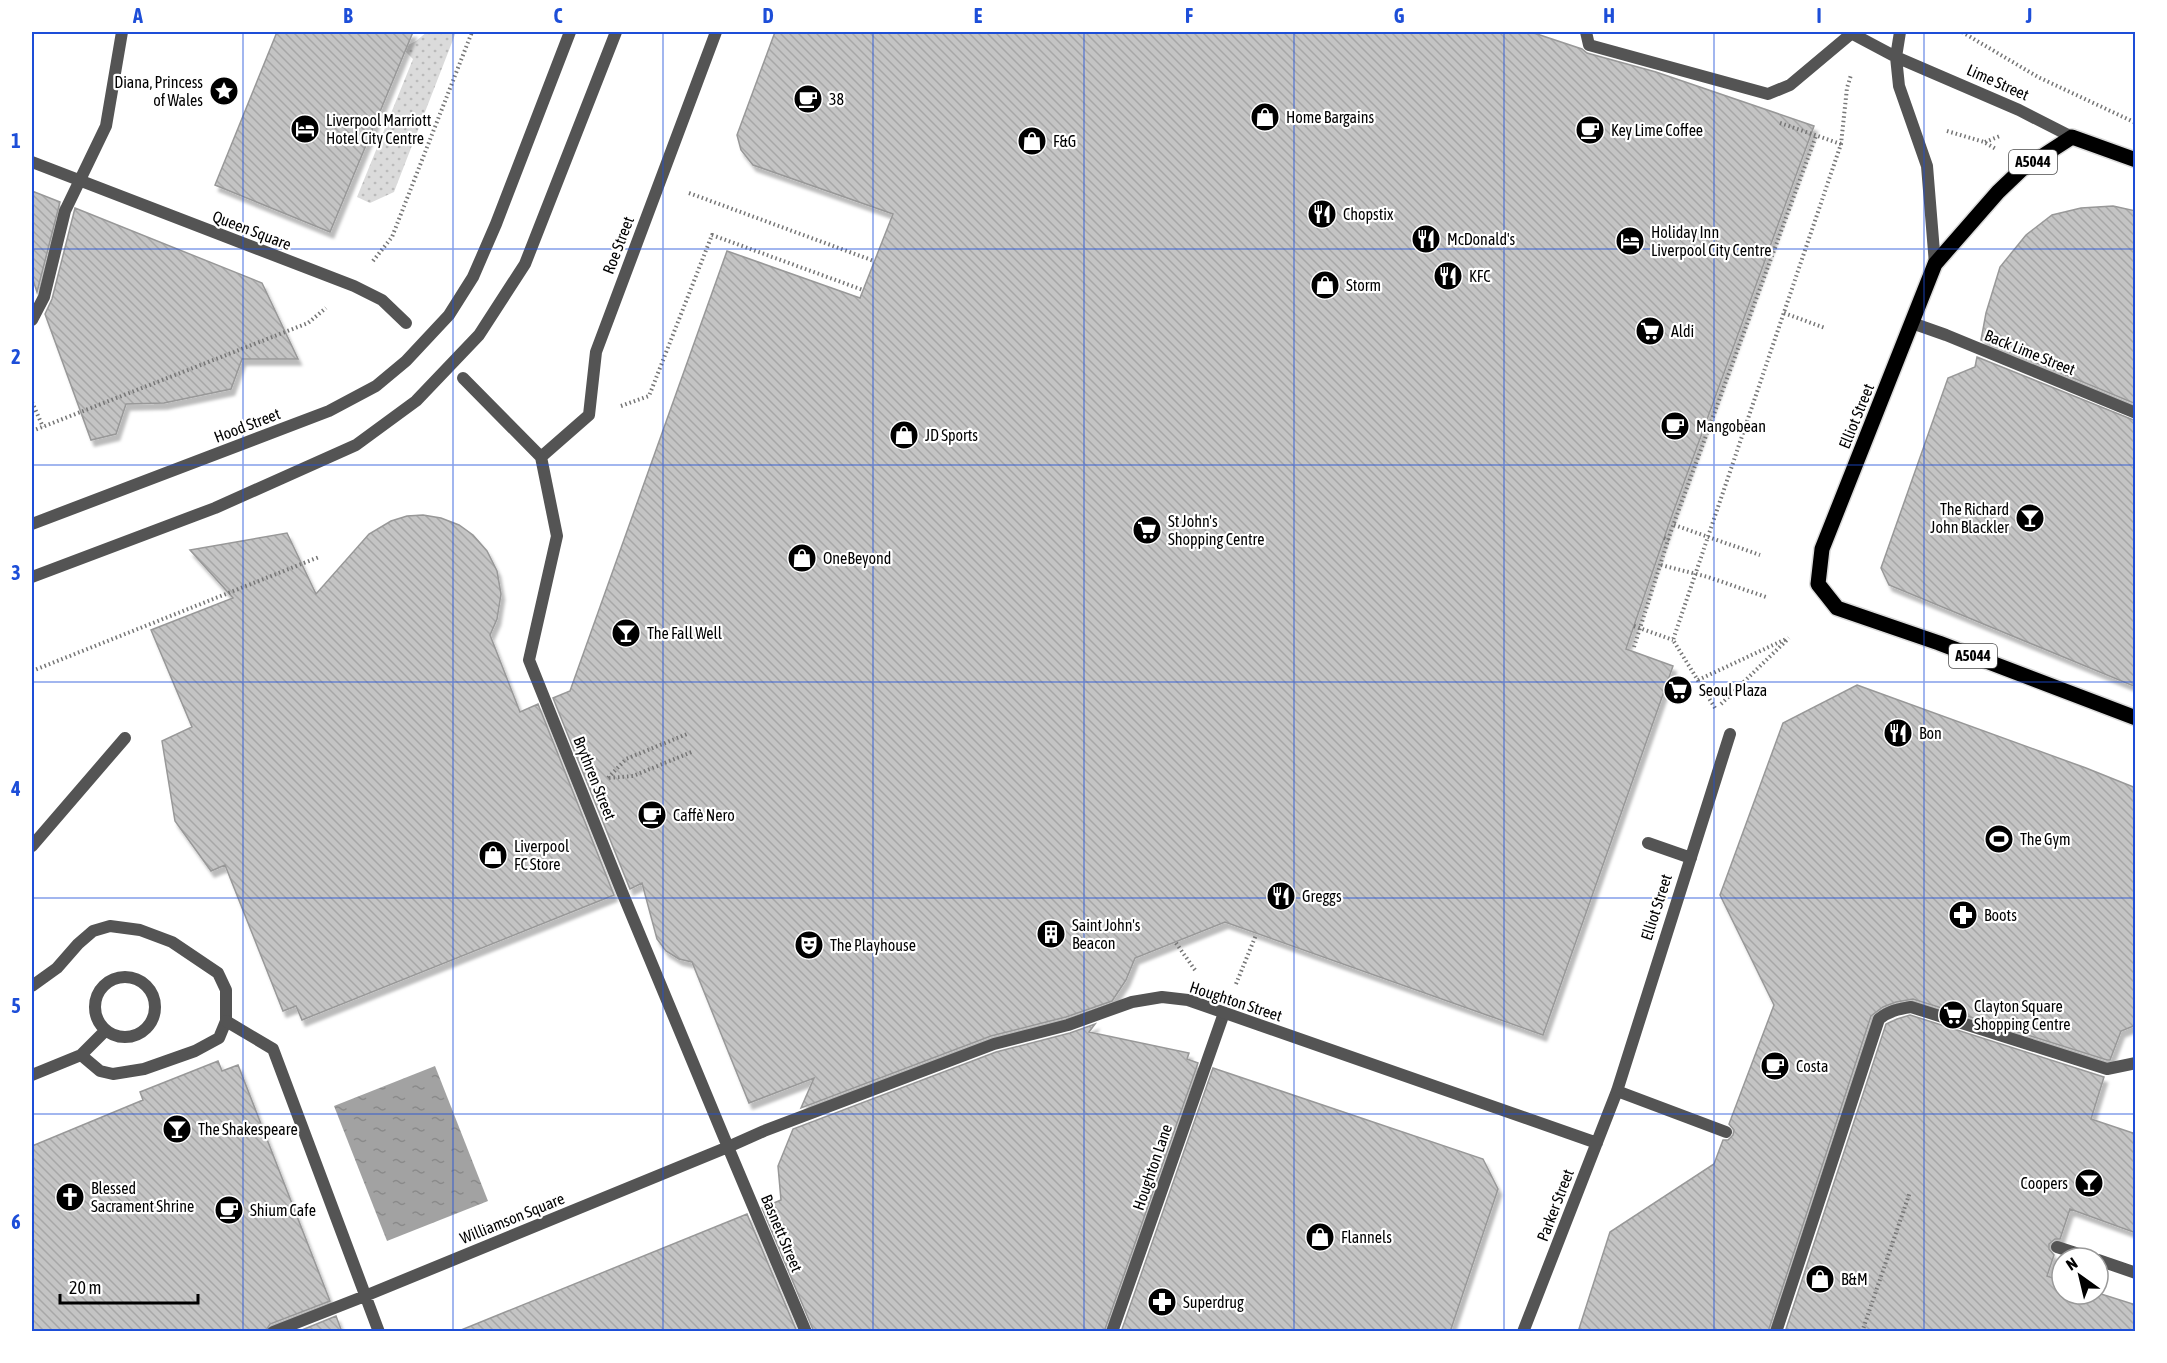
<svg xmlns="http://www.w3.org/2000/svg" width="2167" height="1363" viewBox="0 0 2167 1363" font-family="'Asap Condensed',sans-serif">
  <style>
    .garden { fill: url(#garden-dots) }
    .water { fill: url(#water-ripples) }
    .building { fill: url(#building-back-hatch); stroke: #989898; stroke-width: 1.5; filter: url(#shadow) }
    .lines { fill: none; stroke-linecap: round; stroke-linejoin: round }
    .primary-casing { stroke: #dbdbdb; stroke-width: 18 }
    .path { stroke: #767676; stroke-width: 4; stroke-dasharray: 1.5 3; stroke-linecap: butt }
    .service { stroke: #545454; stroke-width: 12 }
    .pedestrian { stroke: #545454; stroke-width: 12 }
    .tertiary { stroke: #545454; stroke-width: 12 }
    .primary { stroke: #000; stroke-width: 15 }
    .path-bridge { stroke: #767676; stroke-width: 4; stroke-dasharray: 1.5 3; stroke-linecap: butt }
    .grid { fill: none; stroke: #1d4ed8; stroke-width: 1.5; stroke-opacity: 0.55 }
    .labels { text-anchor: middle; stroke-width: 4.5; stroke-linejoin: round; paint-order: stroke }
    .shield { fill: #fff; stroke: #4c4c4c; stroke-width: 1.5 }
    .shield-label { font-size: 15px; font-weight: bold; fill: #000 }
    .poi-label { font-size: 16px; fill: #000; stroke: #fff; text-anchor: start }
    .street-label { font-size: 16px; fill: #000; stroke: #fff }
    .neatline { fill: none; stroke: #1d4ed8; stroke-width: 2 }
    .grid-label { font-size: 20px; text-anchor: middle; font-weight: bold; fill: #1d4ed8 }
  </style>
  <defs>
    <pattern id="garden-dots" width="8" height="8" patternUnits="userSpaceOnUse" patternTransform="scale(1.5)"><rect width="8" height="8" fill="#dbdbdb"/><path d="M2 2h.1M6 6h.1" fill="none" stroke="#bababa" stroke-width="1.8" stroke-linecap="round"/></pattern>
    <pattern id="water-ripples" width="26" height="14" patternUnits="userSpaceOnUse" patternTransform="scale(1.5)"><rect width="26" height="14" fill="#a2a2a2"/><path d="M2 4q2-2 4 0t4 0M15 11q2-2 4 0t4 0" fill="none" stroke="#8a8a8a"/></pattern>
    <pattern id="building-back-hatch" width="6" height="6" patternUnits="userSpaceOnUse" patternTransform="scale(1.5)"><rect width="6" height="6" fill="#c4c4c4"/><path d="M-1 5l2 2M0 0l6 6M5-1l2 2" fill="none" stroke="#a7a7a7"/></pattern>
    <filter id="shadow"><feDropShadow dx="3.5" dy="6" stdDeviation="1.5" flood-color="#0004"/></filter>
  </defs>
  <rect width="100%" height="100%" fill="#fff"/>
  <path class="garden" d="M427 32H456L394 192 370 203 357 197 413 59 402 48 416 41Z"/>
  <path class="water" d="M435 1066 488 1201 387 1241 334 1106Z"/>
  <path class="building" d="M277 32H413L330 232 215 185Z
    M775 32H1531L1582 49 1587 53 1656 72 1814 126 1670 521 1626 649 1673 666 1543 1035 1225 922 1135 958 1126 980 1112 1001 1066 1017 991 1036 801 1108 814 1078 749 1103 692 962 679 959 666 951 657 939 642 883 630 889 553 698 570 691 727 251 860 298 893 214 753 165 741 150 737 135Z
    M32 191 60 202 37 292 32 277Z
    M2113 206 2136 211V404L1981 340 1986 313 2000 267 2026 235 2052 215 2081 208Z
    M75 208 262 283 298 359H242L231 389 164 403 126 404 116 434 91 440 45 314 52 299Z
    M1977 357 2136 421V687L1889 585 1881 568 1948 378 1975 367Z
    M423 515 441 518 459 525 473 535 487 551 497 571 501 594 497 619 490 635 520 712 538 704 614 895 302 1020 296 1006 283 1011 225 865 211 871 175 821 162 741 192 727 151 630 233 598 190 550 287 533 316 594 369 534 391 521 407 516Z
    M1857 685 2086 768 2136 788V1025L2121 1031 2110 1060H2107L1913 999 1896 1002 1883 1007 1871 1016 1768 1332H1578L1610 1232 1714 1164 1723 1140H1728L1733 1135 1734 1130 1729 1124 1774 1005 1720 895 1783 723Z
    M1910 1015 2104 1077 2091 1119 2136 1134V1233L2070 1209 2060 1239H2055L2049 1244V1249L2054 1255 2047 1276 2062 1281V1294L2098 1293 2136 1305V1332H1785L1886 1024 1897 1019Z
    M1095 1024 1089 1032 1189 1053 1187 1059 1198 1063 1104 1332H814L762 1208 781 1200 778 1166 793 1129 996 1052 1070 1033Z
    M218 1061 222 1071 238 1065 330 1301 270 1324 265 1332H32V1146L143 1100 140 1092Z
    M1213 1068 1483 1159 1498 1189 1450 1332H1121Z
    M747 1214 797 1332H461V1330Z
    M336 1316 342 1332H297Z"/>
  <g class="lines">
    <g class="primary-casing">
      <path id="primary" d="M2136 160 2072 137 2021 170 1998 192 1935 264 1822 549 1818 584 1837 608 1939 643 2136 718"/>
    </g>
    <path class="path" d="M1962 32 2038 77 2136 123
      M1780 123 1841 144
      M1947 131 1984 142 1996 149
      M1985 142 2000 136
      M689 193 874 261
      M373 261 392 237 472 32
      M1784 313 1825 328
      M32 402 43 427
      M621 406 649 396 712 235 863 290
      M32 431 308 323 326 308
      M1674 525 1760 555
      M1664 538 1669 540
      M1661 565 1708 577 1766 597
      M1634 626 1673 640
      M32 671 319 557
      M1698 680 1786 639
      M1721 704 1789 638
      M1715 708 1673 640 1841 144 1847 88 1851 75
      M608 778 626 759 687 734
      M609 778 633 776 694 751
      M1176 943 1195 970
      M1236 984 1256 935
      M1862 1332 1910 1192"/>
    <path class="service" d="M1586 32 1589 45 1768 94 1790 85 1852 33
      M1912 323 1946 335 2136 413
      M32 524 329 411 376 386 406 361 449 315 473 277 496 224 570 32
      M32 577 215 508 356 445 416 401 479 335 525 264 616 32
      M32 846 125 738
      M95 1007a30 30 0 1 1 60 0a30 30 0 1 1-60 0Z
      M32 986 57 968 78 944 93 931 110 926 140 930 172 942 218 973 226 990V1021L219 1038 195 1051 144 1069 113 1074 100 1071 81 1055
      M32 1075 81 1055 105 1031
      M1112 1332 1224 1013
      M1776 1332 1879 1019C1889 1011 1898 1009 1911 1007L2107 1069 2136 1063"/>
    <path class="pedestrian" d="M32 162 354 286 382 300 406 323
      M32 320 44 297 65 211 106 126 122 32
      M541 457 589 415 596 352 716 32
      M1648 843 1691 858
      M226 1021 273 1049 379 1332
      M1617 1091 1726 1132
      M2057 1247 2091 1258
      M2098 1260 2136 1273
      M273 1332 365 1296 728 1147 622 892 529 660 557 536 541 457 463 378
      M806 1332 728 1147 764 1131 994 1044 1068 1025 1132 1002 1162 997 1188 1000 1597 1143
      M1523 1332 1617 1091 1730 734"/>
    <path class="tertiary" d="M1849 32 1896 57 2019 110 2072 137
      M1900 32 1896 57 1899 86 1927 166 1935 264"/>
    <use href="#primary" class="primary"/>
    <path class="path-bridge" d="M1634 647 1670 534 1816 136"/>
  </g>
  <path class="grid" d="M243 32V1332M453 32V1332M663 32V1332M873 32V1332M1084 32V1332M1294 32V1332M1504 32V1332M1714 32V1332M1924 32V1332M32 249H2136M32 465H2136M32 682H2136M32 898H2136M32 1114H2136"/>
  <defs>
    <g id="sight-disc" transform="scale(1.5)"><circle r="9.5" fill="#000" stroke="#fff"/><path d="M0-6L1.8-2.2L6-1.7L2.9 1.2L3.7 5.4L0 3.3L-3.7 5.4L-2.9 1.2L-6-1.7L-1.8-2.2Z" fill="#fff"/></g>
    <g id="cafe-disc" transform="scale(1.5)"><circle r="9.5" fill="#000" stroke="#fff"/><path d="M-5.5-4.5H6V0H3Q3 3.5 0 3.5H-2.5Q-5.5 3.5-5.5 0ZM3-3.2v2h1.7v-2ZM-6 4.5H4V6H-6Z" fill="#fff"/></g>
    <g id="shop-disc" transform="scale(1.5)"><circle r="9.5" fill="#000" stroke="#fff"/><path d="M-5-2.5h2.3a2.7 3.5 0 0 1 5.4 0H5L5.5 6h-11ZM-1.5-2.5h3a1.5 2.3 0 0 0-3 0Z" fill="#fff"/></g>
    <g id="hotel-disc" transform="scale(1.5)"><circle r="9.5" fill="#000" stroke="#fff"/><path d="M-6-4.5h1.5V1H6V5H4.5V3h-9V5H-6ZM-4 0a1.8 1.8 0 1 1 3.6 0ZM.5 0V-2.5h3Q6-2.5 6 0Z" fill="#fff"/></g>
    <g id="restaurant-disc" transform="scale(1.5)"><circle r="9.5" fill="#000" stroke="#fff"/><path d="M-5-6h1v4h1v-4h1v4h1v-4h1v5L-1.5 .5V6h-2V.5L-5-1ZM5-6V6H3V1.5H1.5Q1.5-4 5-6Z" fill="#fff"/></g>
    <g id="supermarket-disc" transform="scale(1.5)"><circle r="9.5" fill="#000" stroke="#fff"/><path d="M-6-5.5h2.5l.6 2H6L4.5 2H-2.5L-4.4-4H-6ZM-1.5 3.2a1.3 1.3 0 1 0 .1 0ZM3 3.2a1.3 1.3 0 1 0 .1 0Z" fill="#fff"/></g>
    <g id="bar-disc" transform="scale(1.5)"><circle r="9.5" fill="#000" stroke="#fff"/><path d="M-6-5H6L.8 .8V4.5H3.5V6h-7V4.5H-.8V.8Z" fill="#fff"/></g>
    <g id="stadium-disc" transform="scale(1.5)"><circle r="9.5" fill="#000" stroke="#fff"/><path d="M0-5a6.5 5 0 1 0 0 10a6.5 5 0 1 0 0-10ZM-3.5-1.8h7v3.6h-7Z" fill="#fff"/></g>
    <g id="pharmacy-disc" transform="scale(1.5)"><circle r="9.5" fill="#000" stroke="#fff"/><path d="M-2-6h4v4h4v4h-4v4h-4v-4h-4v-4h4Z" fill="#fff"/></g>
    <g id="building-disc" transform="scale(1.5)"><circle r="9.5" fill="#000" stroke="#fff"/><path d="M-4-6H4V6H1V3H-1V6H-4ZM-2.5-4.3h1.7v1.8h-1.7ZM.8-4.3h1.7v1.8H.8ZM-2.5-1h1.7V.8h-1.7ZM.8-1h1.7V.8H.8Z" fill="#fff"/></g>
    <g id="theatre-disc" transform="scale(1.5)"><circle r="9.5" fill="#000" stroke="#fff"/><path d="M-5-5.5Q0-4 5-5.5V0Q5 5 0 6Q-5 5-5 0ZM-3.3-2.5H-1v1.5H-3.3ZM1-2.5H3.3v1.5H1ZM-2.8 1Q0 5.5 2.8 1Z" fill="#fff"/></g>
    <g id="church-disc" transform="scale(1.5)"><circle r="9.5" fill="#000" stroke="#fff"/><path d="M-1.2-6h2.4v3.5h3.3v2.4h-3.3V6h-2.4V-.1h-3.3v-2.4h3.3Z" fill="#fff"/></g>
  </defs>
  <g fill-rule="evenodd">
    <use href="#sight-disc" x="224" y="91"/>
    <use href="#cafe-disc" x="808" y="99"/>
    <use href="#shop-disc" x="1265" y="117"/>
    <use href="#hotel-disc" x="305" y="129"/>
    <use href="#cafe-disc" x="1590" y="130"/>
    <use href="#shop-disc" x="1032" y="141"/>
    <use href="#restaurant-disc" x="1322" y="214"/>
    <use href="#restaurant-disc" x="1426" y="239"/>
    <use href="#hotel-disc" x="1630" y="241"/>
    <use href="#restaurant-disc" x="1448" y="276"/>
    <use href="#shop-disc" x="1325" y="285"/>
    <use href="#supermarket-disc" x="1650" y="331"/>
    <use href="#cafe-disc" x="1675" y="426"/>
    <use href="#shop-disc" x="904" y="435"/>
    <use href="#bar-disc" x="2030" y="518"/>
    <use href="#supermarket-disc" x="1147" y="530"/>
    <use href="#shop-disc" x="802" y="558"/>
    <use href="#bar-disc" x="626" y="633"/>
    <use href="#supermarket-disc" x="1678" y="690"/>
    <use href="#restaurant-disc" x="1898" y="733"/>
    <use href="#cafe-disc" x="652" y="815"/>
    <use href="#stadium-disc" x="1999" y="839"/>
    <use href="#shop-disc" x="493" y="855"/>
    <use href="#restaurant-disc" x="1281" y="896"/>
    <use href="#pharmacy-disc" x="1963" y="915"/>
    <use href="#building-disc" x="1051" y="934"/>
    <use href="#theatre-disc" x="809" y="945"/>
    <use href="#supermarket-disc" x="1953" y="1015"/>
    <use href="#cafe-disc" x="1775" y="1066"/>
    <use href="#bar-disc" x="177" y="1129"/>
    <use href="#bar-disc" x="2089" y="1183"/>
    <use href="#church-disc" x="70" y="1197"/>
    <use href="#cafe-disc" x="229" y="1210"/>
    <use href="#shop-disc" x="1320" y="1237"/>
    <use href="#shop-disc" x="1820" y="1279"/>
    <use href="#pharmacy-disc" x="1162" y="1302"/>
  </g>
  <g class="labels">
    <g class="shield">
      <rect x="2009" y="150" width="48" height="24" rx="4.5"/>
      <rect x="1949" y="644" width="48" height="24" rx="4.5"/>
    </g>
    <g class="shield-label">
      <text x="2033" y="167">A5044</text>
      <text x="1973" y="661">A5044</text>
    </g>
    <g class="poi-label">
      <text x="203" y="88" text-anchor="end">Diana, Princess<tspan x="203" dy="18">of Wales</tspan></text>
      <text x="829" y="105">38</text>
      <text x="1286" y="123">Home Bargains</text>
      <text x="326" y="126">Liverpool Marriott<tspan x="326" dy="18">Hotel City Centre</tspan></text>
      <text x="1611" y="136">Key Lime Coffee</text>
      <text x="1053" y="147">F&amp;G</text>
      <text x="1343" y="220">Chopstix</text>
      <text x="1651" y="238">Holiday Inn<tspan x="1651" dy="18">Liverpool City Centre</tspan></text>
      <text x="1447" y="245">McDonald's</text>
      <text x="1469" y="282">KFC</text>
      <text x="1346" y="291">Storm</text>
      <text x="1671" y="337">Aldi</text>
      <text x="1696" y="432">Mangobean</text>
      <text x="925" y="441">JD Sports</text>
      <text x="2009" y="515" text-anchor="end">The Richard<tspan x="2009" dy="18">John Blackler</tspan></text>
      <text x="1168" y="527">St John's<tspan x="1168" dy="18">Shopping Centre</tspan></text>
      <text x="823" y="564">OneBeyond</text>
      <text x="647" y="639">The Fall Well</text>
      <text x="1699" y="696">Seoul Plaza</text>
      <text x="1919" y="739">Bon</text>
      <text x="673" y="821">Caffè Nero</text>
      <text x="2020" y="845">The Gym</text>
      <text x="514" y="852">Liverpool<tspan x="514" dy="18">FC Store</tspan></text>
      <text x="1302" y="902">Greggs</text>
      <text x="1984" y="921">Boots</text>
      <text x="1072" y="931">Saint John's<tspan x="1072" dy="18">Beacon</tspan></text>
      <text x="830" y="951">The Playhouse</text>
      <text x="1974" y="1012">Clayton Square<tspan x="1974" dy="18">Shopping Centre</tspan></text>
      <text x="1796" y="1072">Costa</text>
      <text x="198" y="1135">The Shakespeare</text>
      <text x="2068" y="1189" text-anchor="end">Coopers</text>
      <text x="91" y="1194">Blessed<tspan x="91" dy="18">Sacrament Shrine</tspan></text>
      <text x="250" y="1216">Shium Cafe</text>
      <text x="1341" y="1243">Flannels</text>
      <text x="1841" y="1285">B&amp;M</text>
      <text x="1183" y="1308">Superdrug</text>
    </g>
    <g class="street-label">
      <text transform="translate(1998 82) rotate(24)" y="6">Lime Street</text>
      <text transform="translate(252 230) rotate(21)" y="6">Queen Square</text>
      <text transform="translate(618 245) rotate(-69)" y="6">Roe Street</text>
      <text transform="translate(2030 352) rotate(22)" y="6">Back Lime Street</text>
      <text transform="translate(1856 416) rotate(-68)" y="6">Elliot Street</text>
      <text transform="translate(247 425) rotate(-21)" y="6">Hood Street</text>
      <text transform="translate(595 778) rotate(68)" y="6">Brythren Street</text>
      <text transform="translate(1656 907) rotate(-72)" y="6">Elliot Street</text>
      <text transform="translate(1236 1001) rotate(18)" y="6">Houghton Street</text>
      <text transform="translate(1152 1167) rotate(-71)" y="6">Houghton Lane</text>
      <text transform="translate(1555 1205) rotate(-69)" y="6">Parker Street</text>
      <text transform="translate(512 1218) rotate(-22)" y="6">Williamson Square</text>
      <text transform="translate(782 1233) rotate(67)" y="6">Basnett Street</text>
    </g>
  </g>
  <rect width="2167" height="1363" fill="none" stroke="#ffffff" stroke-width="66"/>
  <g transform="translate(2080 1276) rotate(326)"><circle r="28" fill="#ffffff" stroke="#999999" stroke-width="1.5"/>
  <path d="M0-4.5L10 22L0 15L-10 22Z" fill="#000000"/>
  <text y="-9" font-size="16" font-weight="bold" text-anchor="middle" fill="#000000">N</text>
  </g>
  <path d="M60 1294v9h138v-9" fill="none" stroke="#000000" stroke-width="3"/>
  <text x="69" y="1294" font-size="18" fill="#000000" stroke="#ffffff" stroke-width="4.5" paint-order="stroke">20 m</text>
  <rect x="33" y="33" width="2101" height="1297" class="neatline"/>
  <g class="grid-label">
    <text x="138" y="23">A</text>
    <text x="348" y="23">B</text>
    <text x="558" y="23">C</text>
    <text x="768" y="23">D</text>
    <text x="978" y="23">E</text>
    <text x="1189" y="23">F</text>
    <text x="1399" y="23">G</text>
    <text x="1609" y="23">H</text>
    <text x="1819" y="23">I</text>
    <text x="2029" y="23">J</text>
    <text x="16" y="148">1</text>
    <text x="16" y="364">2</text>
    <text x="16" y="580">3</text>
    <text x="16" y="796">4</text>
    <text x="16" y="1013">5</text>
    <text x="16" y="1229">6</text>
  </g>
</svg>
